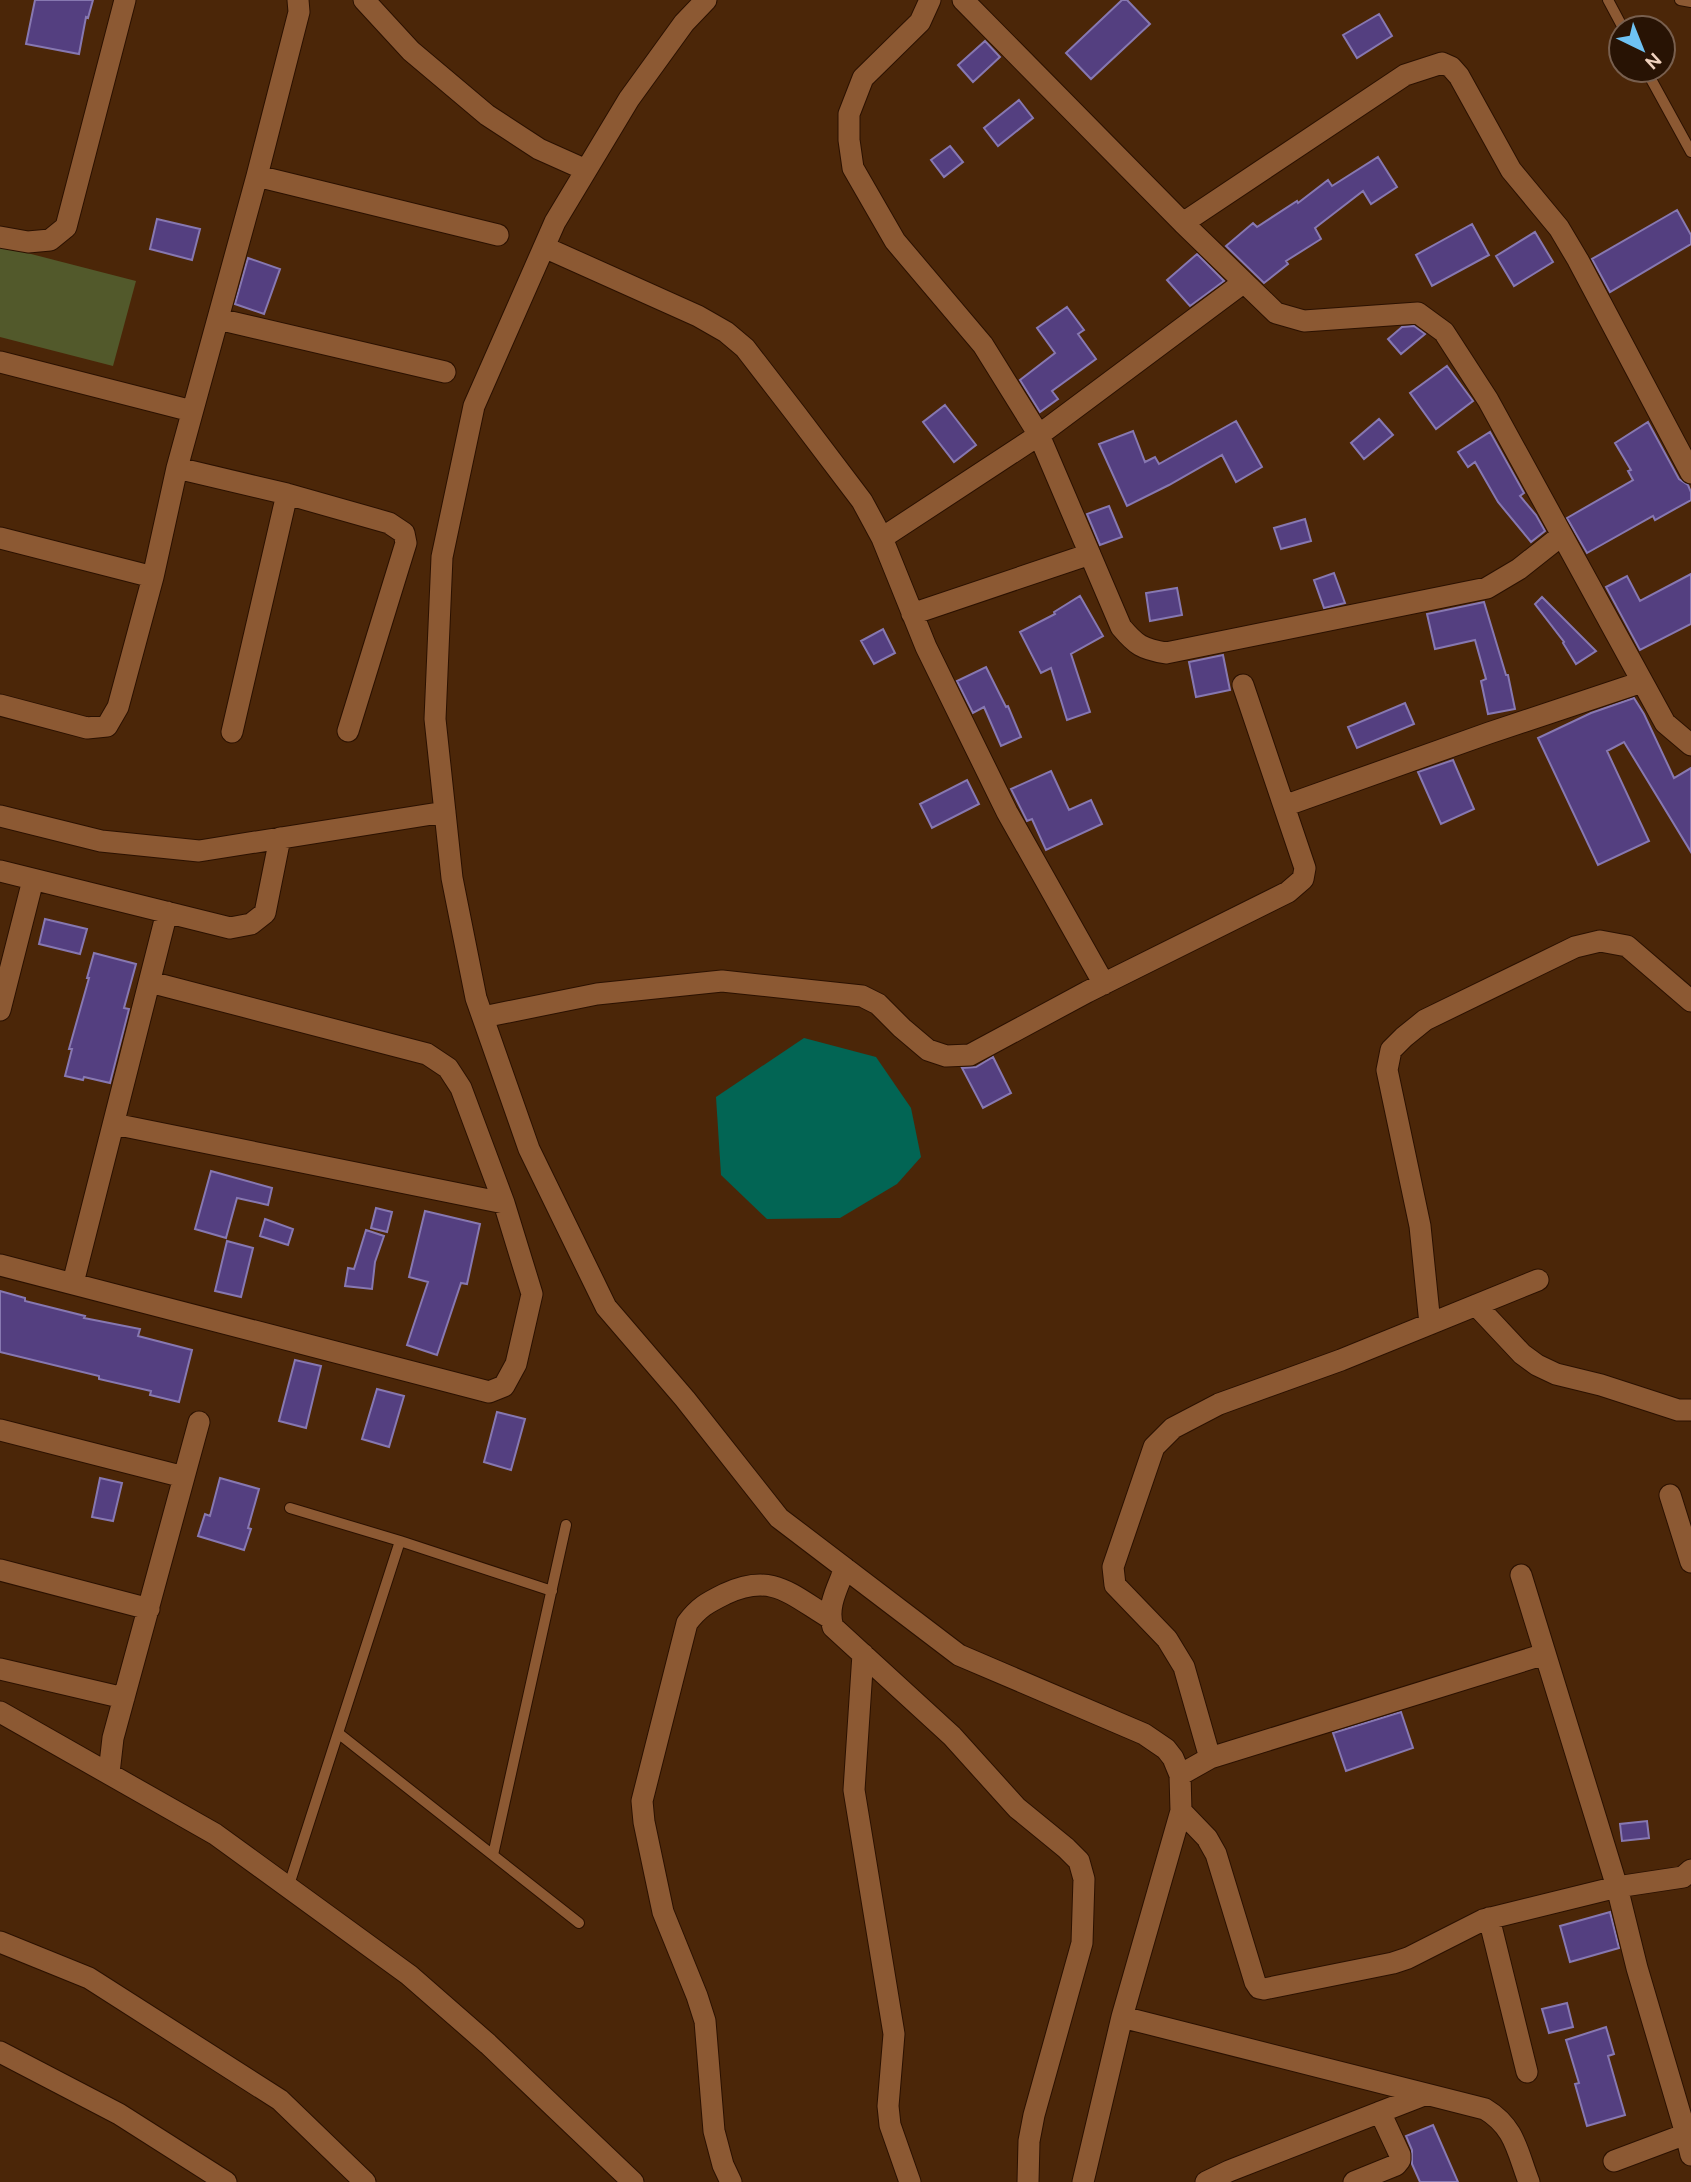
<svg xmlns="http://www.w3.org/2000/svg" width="1691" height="2182" viewBox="0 0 1691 2182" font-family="Ubuntu,sans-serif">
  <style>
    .green { fill: #52592b }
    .water { fill: #026554 }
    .building { fill: #543f80; stroke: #8778b1; stroke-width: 2 }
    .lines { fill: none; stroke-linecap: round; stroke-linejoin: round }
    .lane-casing { stroke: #2b1100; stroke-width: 12 }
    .street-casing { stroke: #2b1100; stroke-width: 23 }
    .secondary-casing { stroke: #2b1100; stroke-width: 23 }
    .lane { stroke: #8c5933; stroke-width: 10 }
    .street { stroke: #8c5933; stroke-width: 21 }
    .secondary { stroke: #8c5933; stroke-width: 21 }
  </style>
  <rect width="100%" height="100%" fill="#4b2608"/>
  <path class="green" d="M0 246 136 281 113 366 0 337Z"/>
  <path class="water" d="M804 1038 876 1057 911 1108 921 1157 897 1184 840 1218 767 1219 721 1175 716 1097Z"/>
  <path class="building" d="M35 0H93L88 18 86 17 79 54 26 44Z
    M1122 0H1127L1150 24 1091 79 1066 53Z
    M1379 14 1392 36 1357 58 1343 35Z
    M985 41 1000 57 973 82 958 65Z
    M1019 100 1033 118 998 146 984 128Z
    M950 146 963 162 944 177 931 160Z
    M1378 157 1397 187 1371 204 1363 191 1315 228 1321 239 1286 261 1288 264 1264 283 1226 246 1253 223 1257 227 1297 201 1298 203 1328 180 1332 186Z
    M1677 210 1691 235V244L1610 292 1592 259Z
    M157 219 200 229 192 260 150 249Z
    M1472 224 1489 255 1432 286 1416 255Z
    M1535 232 1553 262 1514 286 1496 256Z
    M1197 254 1224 281 1190 306 1167 280Z
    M248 258 280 269 264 314 235 304Z
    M1067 307 1084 330 1078 334 1096 359 1052 391 1058 399 1040 412 1020 380 1055 353 1037 328Z
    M1414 326 1425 334 1401 354 1388 339 1402 327Z
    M1447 366 1473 401 1436 429 1410 393Z
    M945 405 976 445 954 462 923 422Z
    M1379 419 1393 435 1364 459 1351 443Z
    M1236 421 1262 467 1236 482 1222 455 1169 485 1127 506 1099 444 1133 431 1145 462 1155 457 1159 464Z
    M1648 422 1679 479 1688 485 1691 492V500L1655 520 1653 516 1587 553 1567 518 1633 480 1628 471 1631 470 1615 443Z
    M1490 432 1524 493 1520 496 1536 515 1545 531 1531 542 1498 502 1475 462 1468 467 1458 452Z
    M1109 506 1122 537 1100 545 1087 514Z
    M1305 519 1311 541 1281 549 1274 528Z
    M1334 573 1345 603 1324 608 1314 580Z
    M1691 574V624L1640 650 1606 587 1627 576 1640 601Z
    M1177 588 1182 615 1150 621 1146 593Z
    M1080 596 1103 636 1071 654 1090 712 1067 720 1051 668 1041 673 1020 632 1055 614 1054 612Z
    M1542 597 1596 651 1576 664 1563 643 1564 642 1535 604Z
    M1484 602 1506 675H1508L1515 709 1488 714 1481 681 1486 679 1475 640 1435 649 1427 614Z
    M883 629 895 653 874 664 861 641Z
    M1223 655 1230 690 1196 697 1189 662Z
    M986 667 1006 707 1008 706 1021 737 1001 746 984 707 973 713 957 681Z
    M1634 698 1644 714 1674 778 1691 768V852L1624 742 1607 751 1649 841 1598 865 1538 738 1591 713Z
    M1405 703 1414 724 1357 748 1348 727Z
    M1453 760 1474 809 1441 824 1418 772Z
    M1051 771 1069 810 1091 800 1102 824 1046 850 1032 819 1027 821 1011 789Z
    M967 780 979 804 932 828 920 804Z
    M45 919 87 929 80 954 39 944Z
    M94 953 136 964 124 1008 129 1009 110 1083 84 1077 83 1080 65 1076 72 1049H69L89 978H87Z
    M993 1057 1011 1093 983 1108 962 1068 976 1067Z
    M211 1171 272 1188 268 1205 237 1198 226 1238 195 1229Z
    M376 1208 392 1212 387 1232 371 1228Z
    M425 1211 480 1224 467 1284 461 1283 437 1355 407 1345 428 1282 409 1277Z
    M265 1219 293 1229 288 1245 260 1236Z
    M366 1230 384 1236 375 1262 372 1289 345 1286 348 1268 354 1269Z
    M227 1241 253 1248 241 1297 215 1291Z
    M0 1291 25 1298V1301L85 1316 84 1318 140 1329 138 1336 192 1350 179 1402 150 1395 151 1391 99 1379V1376L0 1352Z
    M295 1360 321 1366 306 1428 279 1421Z
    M377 1389 404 1396 389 1447 362 1439Z
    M497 1412 525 1419 511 1470 484 1462Z
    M100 1478 122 1483 113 1521 92 1517Z
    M220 1478 259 1489 248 1528 251 1529 244 1550 198 1536 205 1514 210 1516Z
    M1401 1712 1413 1748 1346 1771 1333 1733Z
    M1647 1821 1649 1838 1622 1841 1620 1824Z
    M1610 1912 1619 1948 1570 1962 1560 1926Z
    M1567 2003 1573 2027 1549 2033 1542 2009Z
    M1606 2027 1614 2054 1608 2056 1625 2115 1587 2126 1575 2084 1579 2083 1566 2040Z
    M1433 2125 1458 2182H1420L1412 2164V2150L1406 2136Z"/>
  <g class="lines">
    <g class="lane-casing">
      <path id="lane" d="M1608 0 1623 28
        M1680 0 1691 2
        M1646 70 1691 152
        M290 1508 400 1541 552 1591
        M338 1733 579 1923
        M493 1855 566 1525
        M288 1888 400 1541"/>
    </g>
    <g class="street-casing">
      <path id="street" d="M364 0 411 51 487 115 539 149 586 170
        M706 0 684 23 629 99 555 222 474 406 442 557 435 719 452 878 476 998 529 1149 606 1307 685 1399 779 1518 959 1655 1144 1734 1166 1749 1173 1758 1180 1775 1181 1811 1122 2017 1083 2182
        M930 0 920 22 863 78 849 114V140L853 168 895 241 983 345 1039 435 1121 627C1136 645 1142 649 1166 653L1487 588 1519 569 1562 535
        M963 0 1183 223 1276 313 1304 321 1418 313 1444 332 1488 400 1665 723 1691 745
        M257 176 498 235
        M1183 223 1405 75 1442 63 1451 67 1459 76 1511 170 1559 228 1578 260 1691 473
        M0 237 28 242 50 240 66 227 125 0
        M544 247 698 316 726 332 745 348 796 414 862 501 882 538 926 647 1007 812 1104 984
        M218 319 445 372
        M0 362 192 411
        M177 468 287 494 389 523 404 533 406 543 348 731
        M0 538 153 577
        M882 538 1039 435 1244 282
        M912 614 1090 554
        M0 705 87 728 107 726 118 707 153 577 177 468 257 176 299 12 298 0
        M232 732 287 494
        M1284 806 1489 733 1642 682
        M0 816 101 841 199 851 445 812
        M0 871 230 928 251 924 265 913 280 838
        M0 1010 33 880
        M483 1017 597 994 722 981 862 996 878 1004 902 1028 928 1050 946 1056 970 1055 1087 992 1288 892 1303 879 1305 868 1243 685
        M114 1124 504 1203
        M0 1265 489 1392 504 1386 516 1364 532 1294 504 1203 461 1088 448 1068 427 1054 150 982
        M73 1283 167 912
        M1476 1305 1522 1354 1537 1365 1556 1374 1601 1385 1678 1410H1691
        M1430 1324 1420 1226 1387 1070 1391 1050 1404 1037 1425 1020 1575 947 1600 941 1627 946 1691 1001
        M0 1430 184 1477
        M1670 1495 1691 1562
        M845 1568C838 1587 826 1607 833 1627L952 1736 1017 1808 1066 1848 1079 1861 1084 1879 1082 1943 1034 2115 1029 2141 1028 2182
        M0 1570 149 1609
        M1521 1575 1617 1887 1637 1968 1686 2134 1614 2161
        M863 1654 854 1790 894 2034 888 2106 890 2125 910 2182
        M0 1669 124 1698
        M0 1712 215 1834 409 1975 488 2044 633 2182
        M1210 1758 1184 1667 1167 1639 1115 1585 1113 1567 1154 1447 1173 1428 1219 1404 1341 1360 1538 1280
        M109 1773 113 1738 199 1422
        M1180 1775 1210 1758 1545 1654
        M1181 1811 1207 1838 1216 1854 1255 1982 1259 1988 1264 1989 1393 1963 1408 1958 1483 1920 1617 1887 1683 1877 1691 1870
        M1489 1918 1527 2072
        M0 1942 89 1978 280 2100 365 2182
        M1122 2017 1485 2109C1515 2127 1517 2151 1529 2182
        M1691 2132 1686 2134 1691 2155
        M731 2182 723 2165 714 2131 705 2021 697 1996 663 1912 644 1822 642 1801 687 1623C699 1607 707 1603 725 1594 772 1572 790 1594 830 1618
        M1206 2182 1229 2171 1424 2095
        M1354 2182 1396 2165 1400 2160V2155L1380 2112"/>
    </g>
    <g class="secondary-casing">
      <path id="secondary" d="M0 2052 119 2114 226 2182"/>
    </g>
    <use href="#lane" class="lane"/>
    <use href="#street" class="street"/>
    <use href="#secondary" class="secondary"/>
  </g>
  <g transform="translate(1642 49) rotate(137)"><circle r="33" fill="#281304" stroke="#785f4e" stroke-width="2"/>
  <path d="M0-5L12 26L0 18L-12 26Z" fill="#6ec2f3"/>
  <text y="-10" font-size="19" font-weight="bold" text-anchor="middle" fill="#f0d2be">N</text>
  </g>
</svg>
